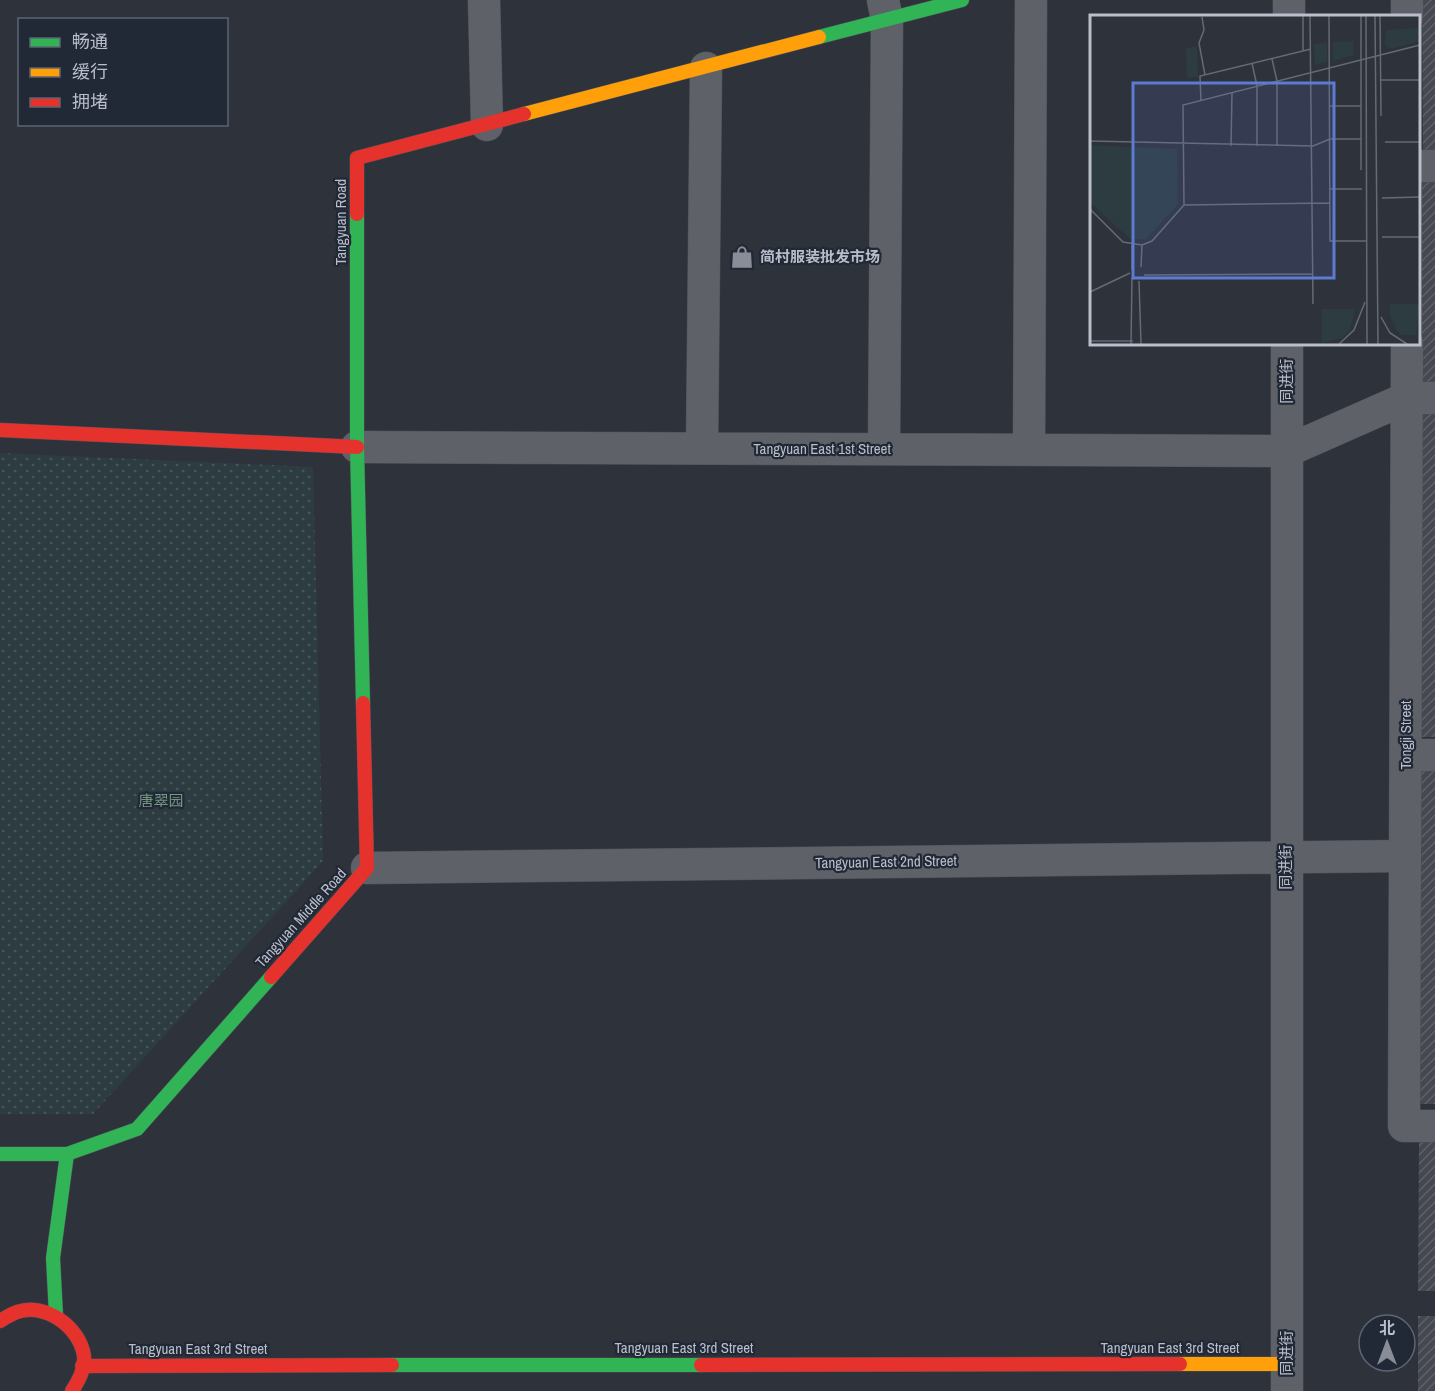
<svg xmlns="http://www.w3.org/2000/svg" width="1435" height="1391" viewBox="0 0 1435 1391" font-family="'Archivo Narrow','Noto Sans SC',sans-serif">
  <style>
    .green { fill: url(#green-dots) }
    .building { fill: url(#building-hatch) }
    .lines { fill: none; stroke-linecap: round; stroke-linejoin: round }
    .street-casing { stroke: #4a4d54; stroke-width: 33 }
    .fast-casing { stroke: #4c4f57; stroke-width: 15 }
    .slow-casing { stroke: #4c4f57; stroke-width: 15 }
    .jam-casing { stroke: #4c4f57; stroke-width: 15 }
    .street { stroke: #5e6168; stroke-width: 32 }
    .fast { stroke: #30b455; stroke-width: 14 }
    .slow { stroke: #ff9f0a; stroke-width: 14 }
    .jam { stroke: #e5322d; stroke-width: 14 }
    .labels { text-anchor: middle; stroke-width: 4.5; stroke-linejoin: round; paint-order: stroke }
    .street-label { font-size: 15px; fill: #babeca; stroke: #212836 }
    .poi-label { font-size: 15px; font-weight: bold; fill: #babeca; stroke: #212836; text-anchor: start }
    .park-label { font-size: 15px; fill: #739980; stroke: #212836 }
    .inset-road { fill: none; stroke: #666a74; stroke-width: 1.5 }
    .view { fill: #5c7bd2; fill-opacity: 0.15; stroke: #5c7bd2; stroke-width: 3 }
    .inset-edge { fill: none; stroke: #babeca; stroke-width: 3 }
  </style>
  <defs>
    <pattern id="green-dots" width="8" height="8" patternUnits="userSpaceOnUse" patternTransform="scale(1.5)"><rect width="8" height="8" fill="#2c3c41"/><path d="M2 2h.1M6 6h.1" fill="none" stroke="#48565b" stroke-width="1.8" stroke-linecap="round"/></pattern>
    <pattern id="building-hatch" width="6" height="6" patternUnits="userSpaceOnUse" patternTransform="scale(1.5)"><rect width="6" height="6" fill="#454850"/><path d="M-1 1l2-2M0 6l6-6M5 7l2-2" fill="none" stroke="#5e6168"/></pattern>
  </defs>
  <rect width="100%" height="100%" fill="#2e323b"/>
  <path class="green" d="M0 453 313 467 323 861 93 1114H0Z"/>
  <path class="building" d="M1422 0H1435V163L1423 164Z
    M1422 175H1435V385H1422Z
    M1420 408H1435V737H1420Z
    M1420 768H1435V1104H1419Z
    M1435 1138V1291H1418L1419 1139Z
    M1418 1316H1435V1391H1418Z"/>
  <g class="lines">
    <g class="street-casing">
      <path id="street" d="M484 0 487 125
        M883 0 887 20 884 449
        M1407 0V16
        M1289 16V0
        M1418 166H1435
        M1407 344 1404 1126H1435
        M357 447 1287 451 1407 398H1435
        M702 448 706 68
        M1029 450 1031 0
        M1406 755H1435
        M367 868 1405 856
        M1287 1391V344"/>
    </g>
    <g class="fast-casing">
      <path id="fast" d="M819 37 962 0
        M357 214V447L363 703
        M0 1154H67L137 1129 271 977
        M56 1315 53 1258 67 1154
        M392 1365H701"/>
    </g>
    <g class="slow-casing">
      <path id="slow" d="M524 114 819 37
        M1180 1364H1287"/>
    </g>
    <g class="jam-casing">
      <path id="jam" d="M357 214V158L524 114
        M0 430 357 447
        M271 977 367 868 363 703
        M0 1321C5 1318 11 1314 17 1312 45 1302 80 1327 84 1356 85 1369 79 1380 72 1391
        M701 1365 1180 1364
        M82 1366 392 1365"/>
    </g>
    <use href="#street" class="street"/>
    <use href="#fast" class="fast"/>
    <use href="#slow" class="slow"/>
    <use href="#jam" class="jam"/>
  </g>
  <defs>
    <g id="shop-bare" transform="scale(1.8)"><path d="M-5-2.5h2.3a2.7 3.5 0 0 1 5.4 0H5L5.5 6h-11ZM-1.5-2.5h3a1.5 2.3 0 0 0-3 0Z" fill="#898d98" stroke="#212836" stroke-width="2.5" paint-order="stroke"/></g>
  </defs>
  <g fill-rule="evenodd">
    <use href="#shop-bare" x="742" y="257"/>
  </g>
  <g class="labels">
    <g class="street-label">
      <text transform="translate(341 222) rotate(-90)" y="5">Tangyuan Road</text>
      <text transform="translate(1287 381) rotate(-90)" y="5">同进街</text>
      <text x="822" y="454">Tangyuan East 1st Street</text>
      <text transform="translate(1406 735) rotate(-90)" y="5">Tongji Street</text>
      <text transform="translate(886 862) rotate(-1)" y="5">Tangyuan East 2nd Street</text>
      <text transform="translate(1286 867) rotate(-90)" y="5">同进街</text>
      <text transform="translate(301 918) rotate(-48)" y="5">Tangyuan Middle Road</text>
      <text x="684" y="1353">Tangyuan East 3rd Street</text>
      <text x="1170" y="1353">Tangyuan East 3rd Street</text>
      <text x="198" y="1354">Tangyuan East 3rd Street</text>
      <text transform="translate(1287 1353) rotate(-90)" y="5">同进街</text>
    </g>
    <g class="poi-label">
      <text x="760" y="262">简村服装批发市场</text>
    </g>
    <g class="park-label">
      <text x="161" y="806">唐翠园</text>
    </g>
  </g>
  <g transform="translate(1090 15)">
    <rect width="330" height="330" fill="#2e323b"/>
    <path d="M330 13V26L300 34 295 30 296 15ZM264 26 263 40 243 46V27ZM237 27V47L225 50 224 29ZM107 31 108 62 97 63 96 33ZM0 130 87 134 88 189 56 224H40L1 188ZM300 289H330L326 320H311L306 314 300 301ZM232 294H265L260 315 252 323 232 328Z" fill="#2c3c41"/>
    <path class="inset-road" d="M220 1 223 289M239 1 240 226H277M271 1V155M276 1 277 329M285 1 288 329M290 1 291 101M112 2 114 15 109 28 115 60M213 36V1M182 44 187 66V131M162 48 167 71V131M291 65H330M111 86 110 61 221 34M240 91H271M0 126 223 131 240 124H271M295 127H330M141 131 142 78M240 174H272M292 183 330 182M94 190 240 188M0 194 33 227 52 230 62 226 94 190 93 90 330 30M292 222H330M51 252 52 230M42 254V230M54 260 223 259M49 266 51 329M0 277 40 258M291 302 300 318 317 329M0 326H43M41 329 42 263M249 329 264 315 275 287"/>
    <path class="view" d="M43 68H244V263H43Z"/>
    <rect width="330" height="330" class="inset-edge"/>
  </g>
  <rect x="18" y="18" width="210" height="108" fill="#212836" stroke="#5e6471" stroke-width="1.5"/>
  <rect x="30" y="38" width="30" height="9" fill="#30b455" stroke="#5e6471" stroke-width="1.5"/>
  <text x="72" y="48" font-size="18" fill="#babeca">畅通</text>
  <rect x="30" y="68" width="30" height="9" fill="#ff9f0a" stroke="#5e6471" stroke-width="1.5"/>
  <text x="72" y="78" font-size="18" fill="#babeca">缓行</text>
  <rect x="30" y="98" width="30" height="9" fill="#e5322d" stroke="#5e6471" stroke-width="1.5"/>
  <text x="72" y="108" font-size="18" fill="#babeca">拥堵</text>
  <g transform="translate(1387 1343)"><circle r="28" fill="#212836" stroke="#5e6471" stroke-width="1.5"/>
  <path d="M0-4.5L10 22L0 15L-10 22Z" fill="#898d98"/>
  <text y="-9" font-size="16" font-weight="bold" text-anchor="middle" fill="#babeca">北</text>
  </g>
</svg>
